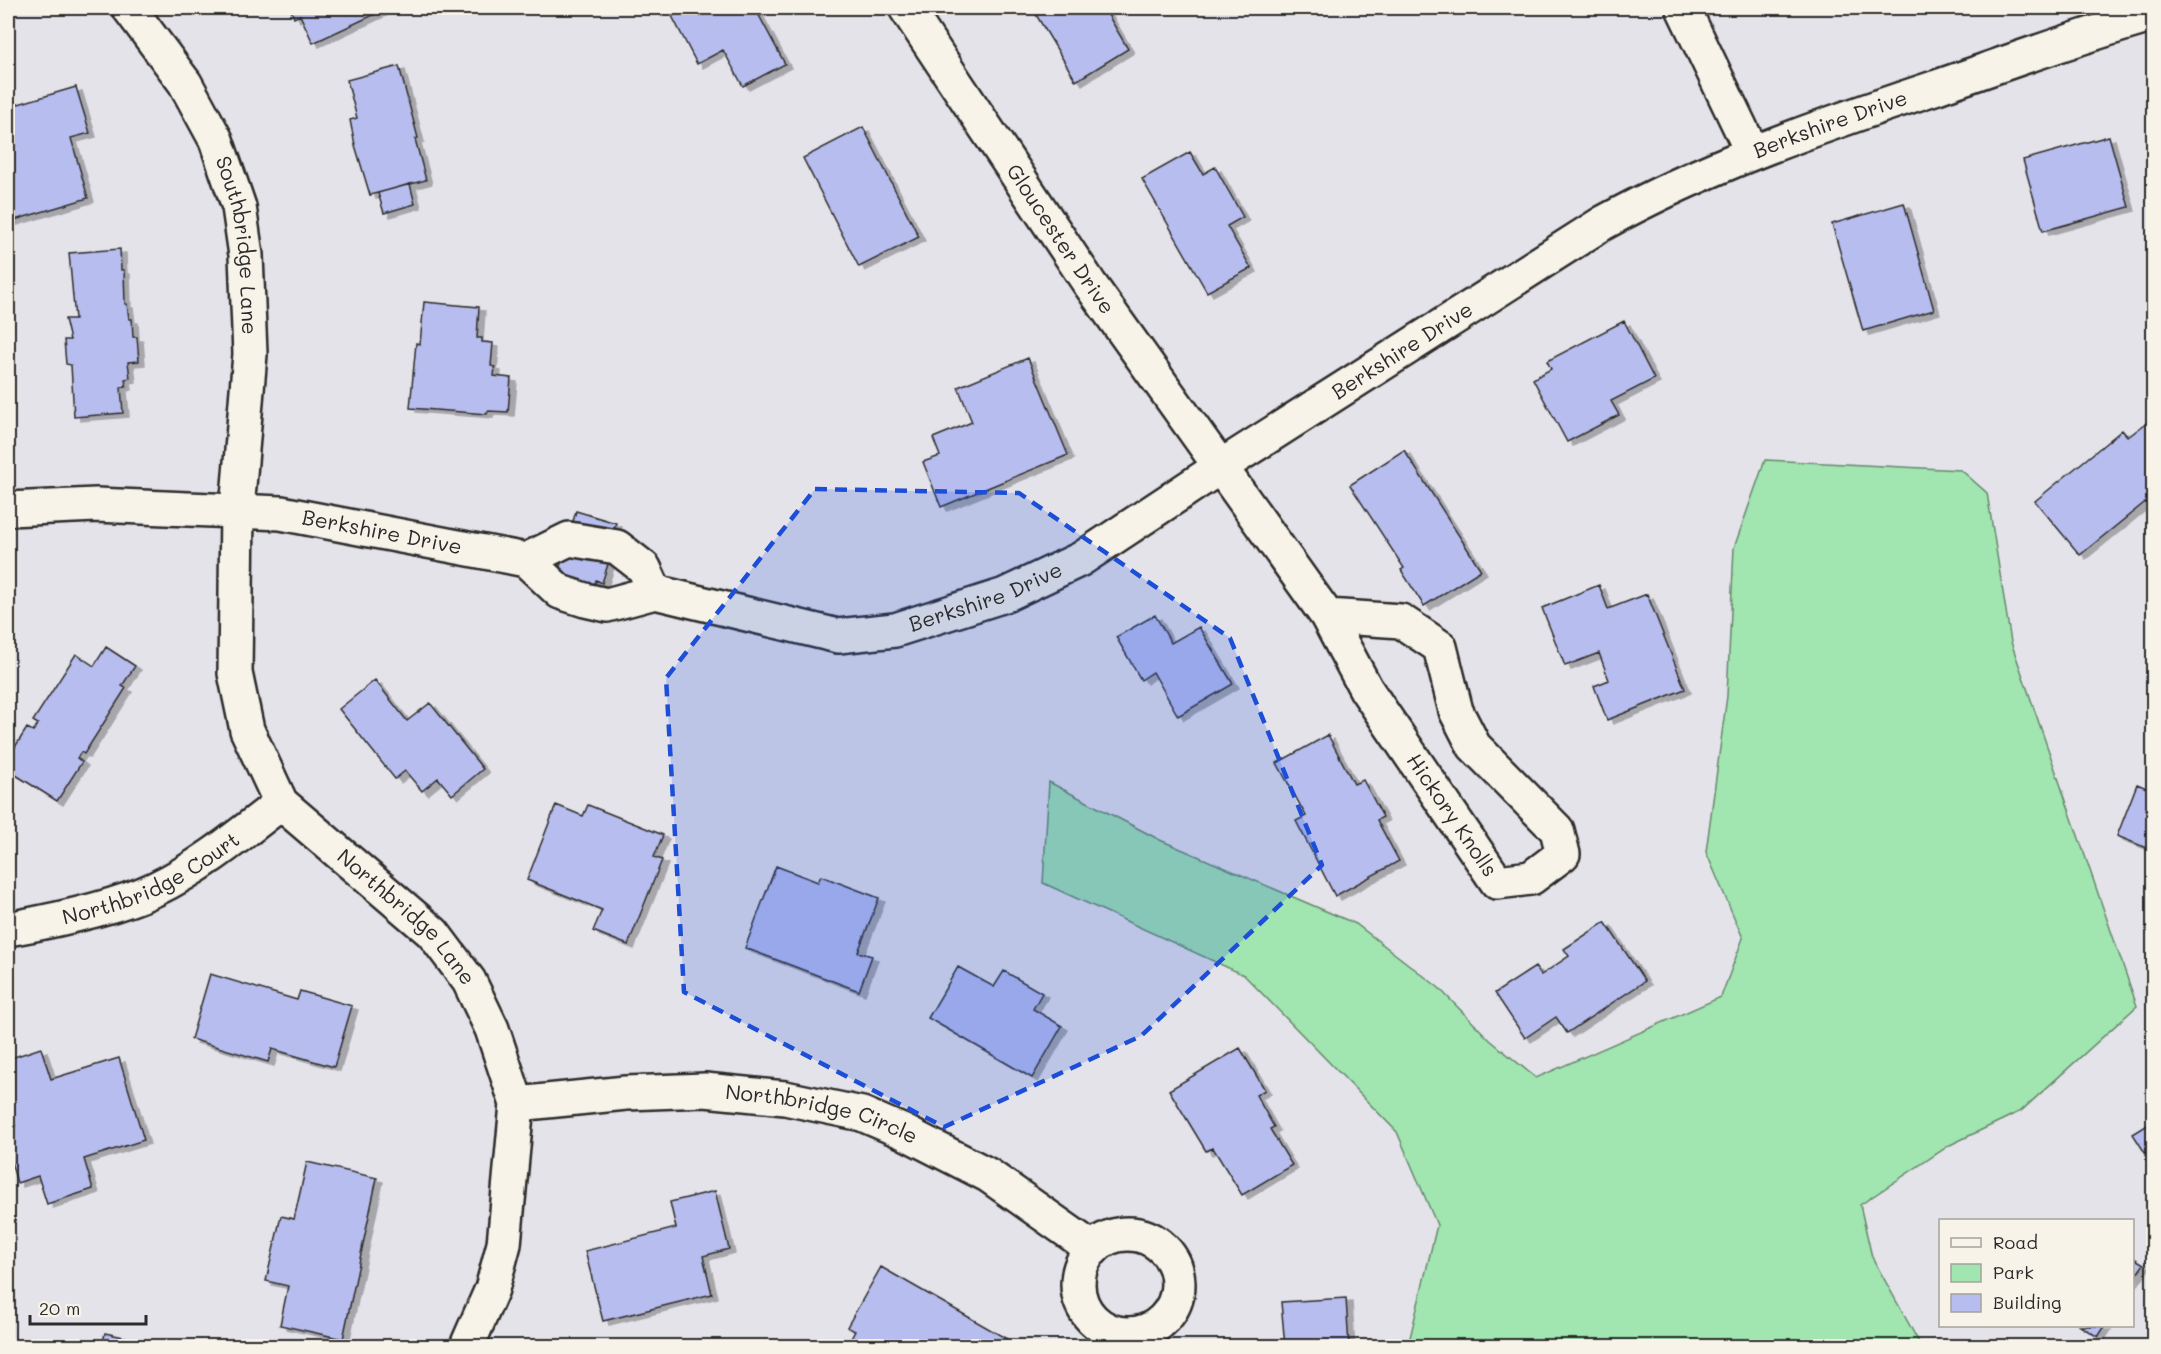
<svg xmlns="http://www.w3.org/2000/svg" width="2161" height="1354" viewBox="0 0 2161 1354" font-family="Mali,sans-serif">
  <style>
    .green { fill: #a1e5b0; stroke: #66886e; stroke-width: 1.5 }
    .building { fill: #b7beef; stroke: #2b2b2b; stroke-width: 1.5; filter: url(#shadow) }
    .lines { fill: none; stroke-linecap: round; stroke-linejoin: round }
    .minor-casing { stroke: #2b2b2b; stroke-width: 38 }
    .minor { stroke: #f7f3e8; stroke-width: 33 }
    .marked { fill: #1d4ed8; fill-opacity: 0.2; stroke: #1d4ed8; stroke-width: 4.5; stroke-dasharray: 12 8; stroke-linejoin: round }
    .labels { text-anchor: middle; stroke-width: 4.5; stroke-linejoin: round; paint-order: stroke }
    .street-label { font-size: 21px; fill: #2b2b2b; stroke: #f7f3e8 }
  </style>
  <defs>
    <filter id="shadow"><feDropShadow dx="6" dy="4" stdDeviation="0" flood-color="#0004"/></filter>
  </defs>
  <rect width="100%" height="100%" fill="#e4e3ea"/>
  <filter id="ink" filterUnits="userSpaceOnUse"><feTurbulence type="fractalNoise" baseFrequency=".0167" numOctaves="2"/><feDisplacementMap in="SourceGraphic" scale="12" xChannelSelector="R" yChannelSelector="G"/><feConvolveMatrix kernelMatrix="1 2 1 2 8 2 1 2 1" color-interpolation-filters="sRGB"/></filter>
  <g filter="url(#ink)">
    <path class="green" d="M1765 460 1961 470 1987 493 2011 642 2137 1006 2021 1111 1950 1145 1860 1205 1872 1257 1921 1346H1408L1437 1225 1397 1132 1244 975 1043 883 1049 782 1160 840 1356 924 1438 987 1490 1040 1536 1078 1721 997 1743 938 1706 852 1727 696 1734 548Z"/>
    <path class="building" d="M290 8H382L384 10 313 43 300 15 294 18Z
      M688 8H755L785 64 743 86 723 50 697 64 672 16Z
      M1032 8H1104L1128 49 1076 81Z
      M399 66 418 138 415 139 426 180 370 195 355 145 350 120 357 118 347 80Z
      M76 87 90 133 71 138 88 198 8 222V107Z
      M863 127 919 237 859 267 803 158Z
      M2109 136 2129 207 2043 231 2023 160Z
      M1190 152 1203 174 1215 167 1243 217 1227 226 1251 268 1207 292 1142 179Z
      M410 184 415 204 384 213 378 193Z
      M1904 203 1934 310 1863 331 1832 224Z
      M120 249 121 270H124L125 304H127L129 319H132L133 337H137L139 361 128 362 130 378 125 379 126 386 121 387 123 413 74 417 71 365 66 364 64 340H70L65 319H75L69 253Z
      M424 302 479 307 477 338H482V342L493 343 491 366 495 367 494 376 511 378 508 412 488 411 487 414 410 408 416 343 420 344Z
      M1624 321 1654 379 1611 401 1619 415 1567 442 1533 379 1551 369 1547 361Z
      M1028 358 1068 455 941 507 923 462 940 456 933 438 972 422 958 387Z
      M2154 417V495L2080 555 2035 501 2122 430 2128 437Z
      M1404 450 1481 570 1424 606 1401 570 1404 568 1350 485Z
      M576 511 616 523 605 560 609 561 602 583 596 580 594 585 562 576 564 571 559 570Z
      M1599 585 1608 609 1647 594 1685 689 1607 720 1594 686 1609 680 1599 653 1565 666 1542 608Z
      M1155 615 1171 643 1199 627 1233 684 1178 716 1153 672 1141 680 1116 637Z
      M106 647 135 666 122 686 126 688 84 754 81 752 77 758 82 762 57 801 8 770V758L27 728 33 731 38 724 33 721 76 654 94 666Z
      M375 680 407 721 430 703 483 769 452 795 438 778 422 791 405 771 395 779 339 709Z
      M1328 735 1354 784 1363 780 1383 817 1377 820 1399 861 1335 896 1296 821 1306 816 1277 763Z
      M2137 784 2154 791V851L2117 836Z
      M556 805 583 816 588 805 663 835 654 857 662 860 628 945 593 931 602 910 527 880Z
      M776 866 818 882 821 876 879 898 858 952 872 956 859 991 745 948Z
      M1605 922 1645 981 1567 1033 1556 1017 1525 1038 1495 993 1535 967 1541 975 1569 956 1564 949Z
      M958 967 994 987 1004 971 1042 993 1033 1009 1062 1026 1032 1078 928 1018Z
      M210 974 297 1000 300 991 352 1006 334 1067 272 1049 268 1062 191 1039Z
      M41 1048 51 1079 119 1058 144 1140 84 1159 93 1189 47 1204 38 1176 17 1183 8 1151V1129L15 1126 8 1104V1059Z
      M1240 1048 1265 1090 1256 1095 1274 1127 1270 1129 1292 1165 1242 1195 1213 1148 1206 1151 1169 1090Z
      M2154 1121V1167L2133 1134Z
      M307 1162 377 1178 343 1339 280 1325 288 1286 266 1281 281 1216 294 1219Z
      M715 1191 729 1249 703 1256 712 1294 603 1321 585 1251 676 1228 670 1202Z
      M2132 1257 2144 1264 2132 1281Z
      M881 1267 1007 1339 1002 1346H847L855 1331 847 1327Z
      M1346 1298 1349 1346H1285L1281 1302Z
      M2080 1326H2105L2098 1337Z
      M105 1333 165 1346H102Z"/>
    <g class="lines">
      <g class="minor-casing">
        <g id="minor">
          <path id="s1" d="M129 8 185 83 216 140 239 207 246 255 250 354 237 510 235 673 247 730 281 803 433 933 469 981 492 1029 517 1104 504 1244 492 1289 467 1346"/>
          <path id="s2" d="M906 8 1089 283 1327 616 1366 689 1497 882 1531 878 1563 854 1557 830 1474 746 1456 711 1440 647 1401 621 1327 616"/>
          <path d="M1683 8 1752 152"/>
          <path id="s3" d="M8 509 96 505 281 513 526 560 560 592 585 600 607 605 655 592 838 636 895 630 1005 595 1081 559 1220 467 1603 223C1708 165 1820 126 1934 88 2007 63 2079 36 2154 15"/>
          <path d="M526 560 569 539 617 547 644 568 655 592"/>
          <path id="s4" d="M8 929C52 921 115 908 155 889 201 867 241 834 281 803"/>
          <path id="s5" d="M517 1104 626 1093 705 1090 785 1098 862 1114 904 1132 988 1175 1093 1249"/>
          <circle cx="1128" cy="1284" r="50"/>
        </g>
      </g>
      <use href="#minor" class="minor"/>
    </g>
  </g>
  <path class="marked" d="M815 489 1019 493 1230 638 1322 865 1141 1036 944 1127 684 992 666 678Z"/>
  <g class="labels">
    <g class="street-label">
      <text dy="7" stroke="none"><textPath href="#s3" startOffset="1982">Berkshire Drive</textPath></text>
      <text dy="7" stroke="none"><textPath href="#s2" startOffset="278">Gloucester Drive</textPath></text>
      <text dy="7" stroke="none"><textPath href="#s1" startOffset="267">Southbridge Lane</textPath></text>
      <text dy="7" stroke="none"><textPath href="#s3" startOffset="1496">Berkshire Drive</textPath></text>
      <text dy="7" stroke="none"><textPath href="#s3" startOffset="376">Berkshire Drive</textPath></text>
      <text dy="7" stroke="none"><textPath href="#s3" startOffset="1010">Berkshire Drive</textPath></text>
      <text dy="7" stroke="none"><textPath href="#s2" startOffset="975">Hickory Knolls</textPath></text>
      <text dy="7" stroke="none"><textPath href="#s4" startOffset="153">Northbridge Court</textPath></text>
      <text dy="7" stroke="none"><textPath href="#s1" startOffset="1005">Northbridge Lane</textPath></text>
      <text dy="7" stroke="none"><textPath href="#s5" startOffset="308">Northbridge Circle</textPath></text>
    </g>
  </g>
  <rect width="2161" height="1354" fill="none" stroke="#f7f3e8" stroke-width="30"/>
  <rect x="15" y="15" width="2131" height="1324" fill="none" stroke="#2b2b2b" stroke-width="2" filter="url(#ink)"/>
  <rect x="1939" y="1219" width="195" height="108" fill="#f7f3e8" stroke="#a5a39c" stroke-width="1.5"/>
  <rect x="1951" y="1238" width="30" height="9" fill="#f7f3e8" stroke="#a5a39c" stroke-width="1.5"/>
  <text x="1993" y="1249" font-size="18" fill="#2b2b2b">Road</text>
  <rect x="1951" y="1264" width="30" height="18" fill="#a1e5b0" stroke="#a5a39c" stroke-width="1.5"/>
  <text x="1993" y="1279" font-size="18" fill="#2b2b2b">Park</text>
  <rect x="1951" y="1294" width="30" height="18" fill="#b7beef" stroke="#a5a39c" stroke-width="1.5"/>
  <text x="1993" y="1309" font-size="18" fill="#2b2b2b">Building</text>
  <path d="M30 1315v9h116v-9" fill="none" stroke="#2b2b2b" stroke-width="3"/>
  <text x="39" y="1315" font-size="18" fill="#2b2b2b" stroke="#f7f3e8" stroke-width="4.5" paint-order="stroke">20 m</text>
</svg>
